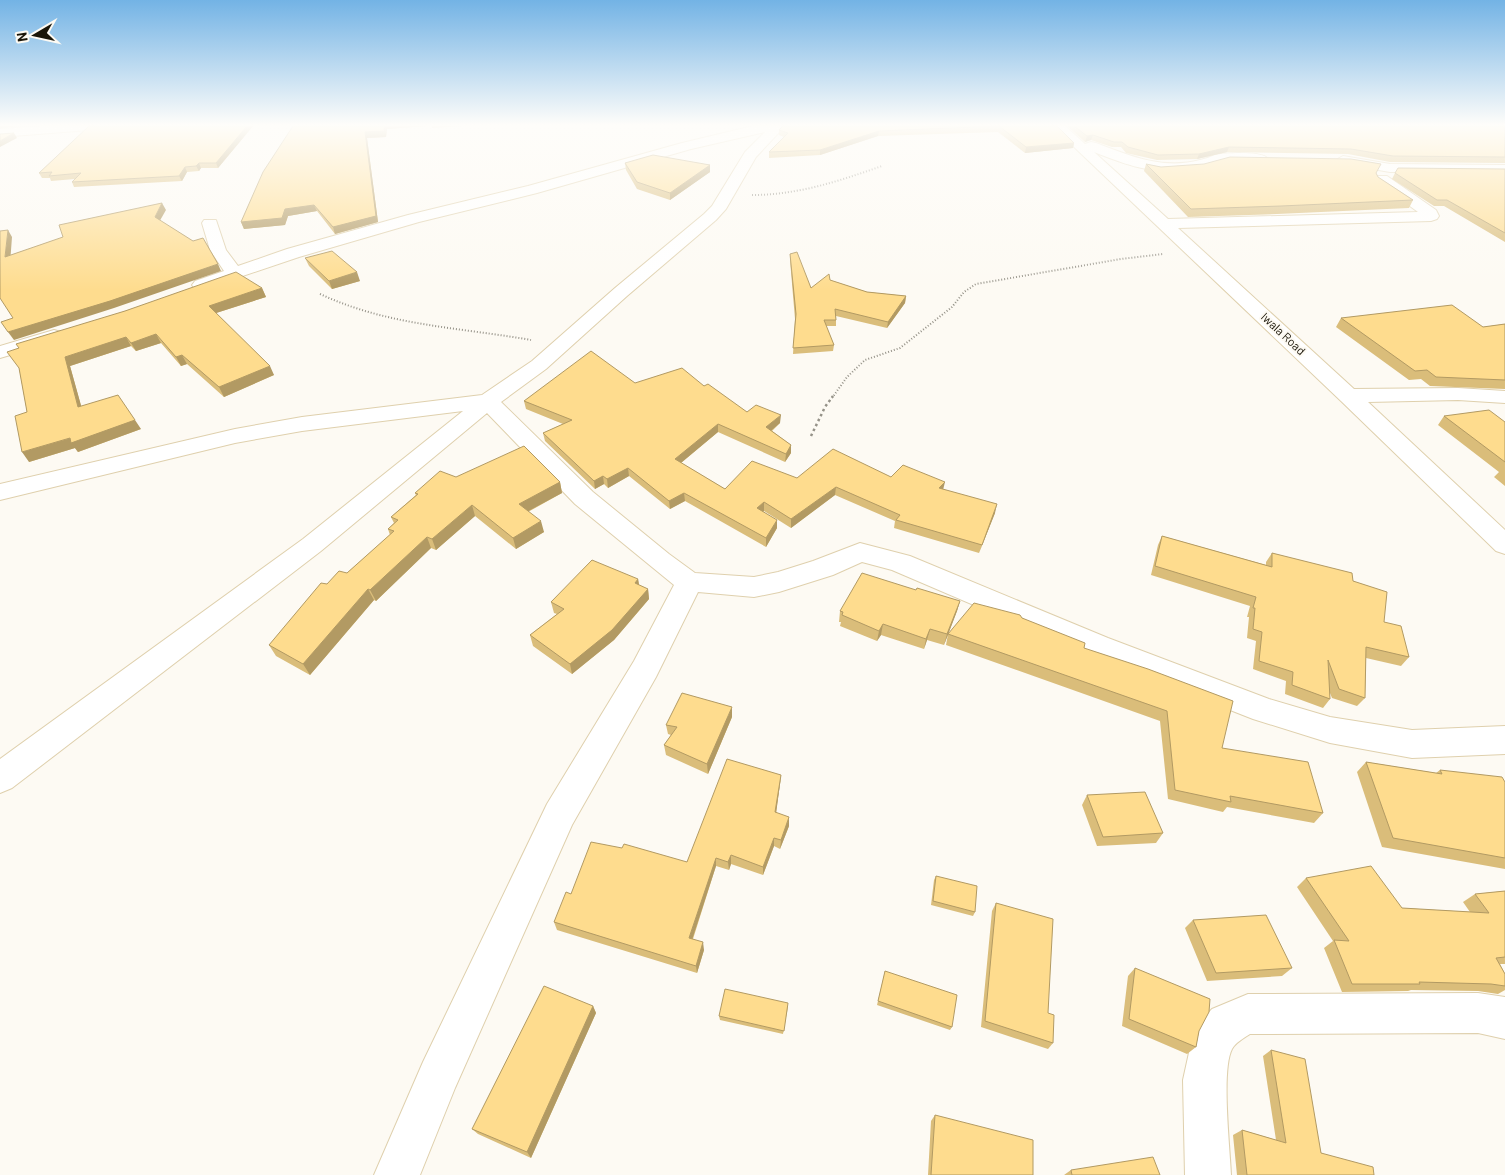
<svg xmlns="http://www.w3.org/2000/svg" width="1505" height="1175" viewBox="0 0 1505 1175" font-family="Barlow,sans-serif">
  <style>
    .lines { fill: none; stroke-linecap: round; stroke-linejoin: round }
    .minor-casing { stroke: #dfd0ad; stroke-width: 2 }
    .path-far1 { stroke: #959288; stroke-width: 2; stroke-dasharray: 1 2; stroke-linecap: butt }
    .path { stroke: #959288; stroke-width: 2.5; stroke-dasharray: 2.5 3; stroke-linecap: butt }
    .minor { fill: #fff; fill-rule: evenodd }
    .wall { fill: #dabd7a }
    .shaded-wall { fill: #b29a63 }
    .building { fill: #fedc8e; stroke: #b29a63 }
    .labels { text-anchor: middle; stroke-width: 4; stroke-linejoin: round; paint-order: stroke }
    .far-street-label { font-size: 12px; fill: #1a1508; stroke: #fdfaf3 }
  </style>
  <rect width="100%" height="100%" fill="#fdfaf3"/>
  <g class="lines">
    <g class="minor-casing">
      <path id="minor" d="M43 126H95L89 130 0 137V129Z
        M753 126H785L756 157 726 209 716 220 627 296 546 369 501 402 593 492 669 554 695 573 754 577 778 572 813 561 860 543 910 556 1108 638 1269 699 1330 717 1412 730 1505 726V754L1412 758 1330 743 1253 719 1088 654 892 570 862 562 833 575 779 592 754 597 698 592 656 677 572 825 455 1088 420 1175H374L423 1062 547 804 634 661 674 585 575 504 487 413 321 551 12 788 0 793V759L303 539 463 411 302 431 235 443 0 500V484L235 429 302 417 482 395 532 361 615 288 704 214 712 206 745 152 765 132 691 149 537 193 419 222 299 257 201 290 195 289 192 285 195 281 224 271 210 250 202 223 204 220H216L226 250 238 266 287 249 408 215 528 186 682 143Z
        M1052 126H1065L1085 144 1091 142 1096 143C1130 156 1163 170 1200 160 1205 159 1210 157 1215 155 1224 153 1261 151 1267 158 1260 167 1237 162 1226 162 1217 163 1209 168 1200 169 1156 175 1134 168 1094 152L1168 219 1418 212 1377 182 1375 179 1377 176H1387L1436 210 1439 216 1437 219 1431 221 1178 228 1354 389 1458 388 1505 391V403L1458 400 1368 402 1505 530V554L1496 551 1341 401Z
        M1343 156 1390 164 1505 165V173L1390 172 1338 163 1336 160Z
        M54 330 61 332 64 336 61 340 0 358V346Z
        M1478 993 1505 997V1039L1478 1033 1250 1034C1244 1038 1236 1042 1232 1049 1221 1070 1230 1148 1231 1175H1185L1183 1080 1192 1039 1198 1024 1212 1009 1248 994Z"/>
    </g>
    <path class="path-far1" d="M752 195C798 195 839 181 882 166
      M320 294C389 326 457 327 531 340
      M832 398 847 377 865 360 900 348 952 307 964 292 976 284 1121 259 1163 254"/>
    <path class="path" d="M811 436 825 407 833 396"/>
    <use href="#minor" class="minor"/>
  </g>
  <path class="wall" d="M89 126H253L218 168H201L199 171 187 172 182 181 74 187 72 182 75 179 51 181 50 178H42L39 173Z
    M293 126H427L387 129 386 137 367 138 378 222 335 234 317 211 288 216 285 225 244 229 241 222Z
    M1057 126 1074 143 1073 148 1025 153 998 132 878 136 820 155 769 158V152L784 137 779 135V130Z
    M1067 126H1505V163L1390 162 1348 154 1227 152 1197 159 1157 160 1126 153 1121 147H1112L1091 140 1085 142Z
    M625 163 710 165V172L670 200 637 189 626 170Z
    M1146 164 1161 167 1376 173 1378 177 1413 200 1409 208 1277 214 1188 217 1144 171Z
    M1505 169V242L1444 206H1434L1392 179 1395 173Z
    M790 254 811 288 830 280 867 292 906 296 905 303 887 328 836 316V326H826L834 345 833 351 793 354 795 319 790 260Z
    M305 258 360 281 332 289 309 266Z
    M262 288 266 297 216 313 274 375 224 397 187 364 181 366 161 343 136 351 131 346 70 366 81 406 141 429 78 452 75 448 29 462 27 412 19 368 125 311Z
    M1341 318 1483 327 1505 324V389L1430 386 1421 379 1409 380 1336 327Z
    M635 383 704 386 747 412 780 423 772 431 791 445V453L785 462 718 432 681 463 725 489 797 478 891 477 943 489 995 513 979 553 894 528 895 521 835 495 791 528 764 511H763L777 528 766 547 685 501 670 509 629 476 608 488 604 484 595 489 545 441 543 433 563 424 526 409 524 401Z
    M1444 416 1505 422V486L1494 477 1499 472 1438 425Z
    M456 477 560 482 562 493 528 512 544 532 516 549 475 516 436 550 431 548 376 601 374 600 310 675 276 656 269 645 327 584 347 573 390 535 388 529 394 523 391 517 416 495 415 493Z
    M1162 536 1266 565V562L1272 553 1353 581 1409 657 1401 666 1366 658 1365 698 1357 706 1332 698 1330 693V699L1323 708 1285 694 1286 681 1253 669 1256 641 1247 638 1249 617H1247L1250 606 1151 575 1158 545Z
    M638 579 639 585 648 589 649 599 614 640 572 674 533 646 530 635 557 614 554 613 551 602Z
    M916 590 960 601 957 611 944 645 927 640 924 649 881 635 877 641 840 626 841 622H839L840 611Z
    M1022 618 1084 648 1222 748 1323 813 1314 823 1227 807 1223 812 1168 799 1160 721 946 645 948 634Z
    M732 717 708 774 666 755 664 745 671 735 668 734 666 725Z
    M1366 762 1436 773 1440 770 1505 782V869L1382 847 1357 772Z
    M781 775 780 784 776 813 789 826 780 849 774 846 763 875 731 864 729 870 716 866 693 939 704 950 697 973 557 930 554 922 571 894 687 862Z
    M1087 795 1163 833 1156 843 1097 846 1082 805Z
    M936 876 975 912 973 916 931 905 934 880Z
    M1306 878 1402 908 1470 912 1463 902 1475 894 1505 891V964H1500L1505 974V990L1498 994 1478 991 1411 990 1408 991 1342 992 1324 948 1333 941 1297 887Z
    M996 903 1048 1013 1053 1043 1048 1049 981 1027 992 911Z
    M1193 920 1292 968 1282 976 1207 981 1185 928Z
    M1135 968 1199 1031 1196 1047 1187 1054 1122 1026 1128 976Z
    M885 971 952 1027 950 1030 877 1005Z
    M593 1006 596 1013 531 1158 478 1134 472 1129Z
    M788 1007 783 1034 720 1020 719 1016Z
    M1271 1050 1321 1153 1374 1175H1237L1233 1135 1242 1130 1276 1140 1263 1056Z
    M935 1115 1033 1175H928L931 1121Z
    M1071 1170 1160 1175H1064Z"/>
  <path class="shaded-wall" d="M0 126H20L0 128Z
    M247 126H253L218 168 216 163Z
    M385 126H427L387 129 386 137 367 138 378 222 335 234 333 227 365 132Z
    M432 126H462L432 128Z
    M879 131 878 136 820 155V150Z
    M14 133 17 138 0 147V141Z
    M1093 135 1091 140 1085 142 1087 136Z
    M1074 143 1073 148 1025 153 1026 147Z
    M1229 147 1227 152 1197 159 1199 154Z
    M199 163 201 168 199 171 196 166Z
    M710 165V172L670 200V193Z
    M185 167 187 172 182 181 179 176Z
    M162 203 166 210 158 224 155 217Z
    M314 205 317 211 288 216 285 225 244 229 241 222 285 209Z
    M8 230 12 237 10 264 5 257Z
    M218 264 221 271 114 308 14 340 8 332Z
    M357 272 360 281 332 289 329 281Z
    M262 288 266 297 213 314 209 306Z
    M906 296 905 303 887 328 888 322Z
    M156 334 161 343 136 351 131 343Z
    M126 337 131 346 70 366 84 416 78 407 65 357Z
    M182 355 187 364 181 366 176 357Z
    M270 366 274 375 224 397 219 387Z
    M781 415 780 423 766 435V427Z
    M135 420 141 429 78 452 75 448 29 462 22 452Z
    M718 424V432L676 467 675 459Z
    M791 445V453L785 462 786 454Z
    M628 468 629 476 608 488 607 479Z
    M603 476 604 484 595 489 594 481Z
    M560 482 562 493 521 515 519 504Z
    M945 482 943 490 939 488Z
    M836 487 835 495 791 528V519Z
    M684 493 685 501 670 509 669 501Z
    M764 502V511L757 516V508Z
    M997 504 995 513 979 553 982 545Z
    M472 505 475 516 436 550 432 539Z
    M777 520V528L766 547V538Z
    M541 521 544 532 516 549 513 538Z
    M427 537 431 548 376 601 370 590Z
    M638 579 640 590 635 583Z
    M368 589 374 600 310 675 303 664Z
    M648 589 649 599 614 640 572 674 570 664Z
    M960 601 957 611 944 645 947 634Z
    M883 624 881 635 877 641 879 631Z
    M930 629 927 640 924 649 926 639Z
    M732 707V717L708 774 707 764Z
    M781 775 780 784 775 821V812Z
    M789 817V826L780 849 781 840Z
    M774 838V846L763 875V867Z
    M731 855V864L729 870 728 862Z
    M716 858V866L690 946 689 938Z
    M703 942 704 950 697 973 696 966Z
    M593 1006 596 1013 531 1158 527 1152Z"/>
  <path class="building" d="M89 126H247L216 163H199L196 166 185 167 179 176 72 182 81 173 49 176 52 172 39 173Z
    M293 126H385L384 131 365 132 376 216 333 227 314 205 285 209 282 218 241 222 263 172Z
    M783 126H1057L1074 143 1026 147 999 126 879 131 820 150 769 152 788 133 779 130Z
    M1074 126H1505V157L1393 156 1351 149 1229 147 1199 154 1158 155 1128 147 1122 142H1114L1093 135 1087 136Z
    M14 133 0 141V134Z
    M653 155 710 165 670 193 637 182 625 163Z
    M1230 157 1351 159 1381 164 1376 173 1378 177 1413 200 1281 206 1191 209 1146 164 1161 167 1204 164Z
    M1398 168 1505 169V233L1447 200H1437L1395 173Z
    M162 203 155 217 193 241 203 238 218 264 110 301 8 332 1 322 13 318 0 298V231L8 230 5 257 63 237 59 225Z
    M332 251 357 272 329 281 305 258Z
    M797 252 811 288 829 274 830 280 867 292 906 296 888 322 835 309 836 320H824L834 345 793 348 796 314 790 254Z
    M236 272 262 288 209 306 270 366 219 387 182 355 176 357 156 334 131 343 126 337 65 357 78 407 118 395 135 420 71 443 70 438 22 452 15 416 27 412 19 368 7 352 19 348 16 344 125 311Z
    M1452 305 1483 327 1505 324V380L1436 377 1427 370 1415 371 1341 318Z
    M591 351 635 383 682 368 704 386 708 384 747 412 756 405 781 415 766 427 791 445 786 454 718 424 675 459 725 489 752 461 797 478 833 449 891 477 903 465 945 482 939 488 997 504 982 545 896 520 900 515 836 487 791 519 764 502 757 508 777 520 766 538 684 493 669 501 628 468 607 479 603 476 594 481 543 433 572 420 524 401Z
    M1489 410 1505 422V462L1444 416Z
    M524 446 560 482 519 504 541 521 513 538 472 505 432 539 427 537 370 590 368 589 303 664 269 645 321 583 327 584 339 571 347 573 394 531 388 529 398 520 391 517 418 494 415 493 440 471 456 477Z
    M1162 536 1272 567V553L1352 573 1353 581 1387 592 1384 622 1401 626 1409 657 1366 647 1365 698 1339 689 1328 660 1330 699 1292 685 1293 672 1259 661 1262 632 1253 629 1255 608H1253L1256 597 1155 566Z
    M592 560 638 579 635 583 648 589 612 630 570 664 530 635 564 609 551 602Z
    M862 573 916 590 917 588 960 601 947 634 930 629 926 639 883 624 879 631 842 615 843 612 840 611Z
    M974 603 1020 615 1022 618 1085 643 1084 648 1148 669 1233 701 1222 748 1308 762 1323 813 1230 796 1231 802 1175 790 1167 711 948 634Z
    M682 693 732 707 707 764 664 745 677 727 666 725Z
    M727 759 781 775 775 812 789 817 781 840 774 838 763 867 731 855 728 862 716 858 689 938 703 942 696 966 554 922 566 892 571 894 591 842 622 848 624 844 687 862Z
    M1366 762 1442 774 1440 770 1502 777 1505 782V858L1393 838Z
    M1145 792 1163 833 1103 837 1087 795Z
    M1371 866 1402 908 1489 913 1475 894 1505 891V957L1496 958 1505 974V986L1491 984 1419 982 1420 984H1352L1334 940 1349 941 1306 878Z
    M936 876 977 886 975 912 933 901Z
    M996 903 1053 919 1048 1013 1054 1015 1053 1043 985 1021Z
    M1266 915 1292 968 1216 973 1193 920Z
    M1135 968 1210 999 1209 1012 1199 1031 1196 1047 1129 1019Z
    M885 971 957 995 952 1027 878 1001Z
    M544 986 593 1006 527 1152 472 1129Z
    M725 989 788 1003 784 1031 719 1016Z
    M1271 1050 1305 1059 1321 1153 1373 1167 1374 1175H1247L1242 1130 1286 1143Z
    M935 1115 1033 1140V1175H931Z
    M1153 1157 1160 1175H1072L1071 1170Z"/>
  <linearGradient id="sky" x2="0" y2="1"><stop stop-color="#73b3e5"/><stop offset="0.43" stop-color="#fefdfa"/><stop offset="1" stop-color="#fefdfa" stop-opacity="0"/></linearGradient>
  <rect width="1505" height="290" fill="url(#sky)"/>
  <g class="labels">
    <g class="far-street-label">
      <text transform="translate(1283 334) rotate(43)" y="4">Iwala Road</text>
    </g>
  </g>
  <g transform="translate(35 35) rotate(261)" stroke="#fdfaf3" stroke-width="4" paint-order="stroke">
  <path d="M0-4L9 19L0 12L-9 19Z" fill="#1a1508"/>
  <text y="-8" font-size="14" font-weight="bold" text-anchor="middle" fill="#1a1508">N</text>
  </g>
</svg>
